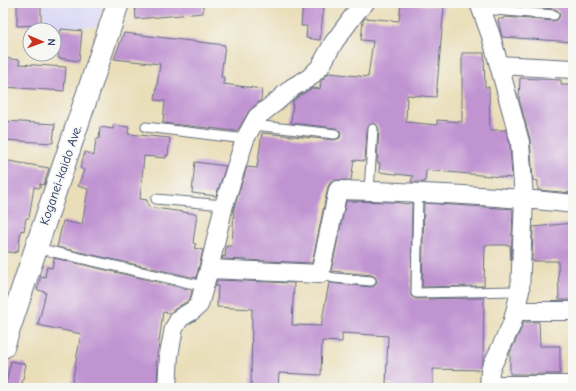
<svg xmlns="http://www.w3.org/2000/svg" width="576" height="391" viewBox="0 0 576 391" font-family="'Comic Neue',sans-serif">
  <style>
    .built { fill: #d9d6f7 }
    .building { fill: #c093d1 }
    .lines { fill: none; stroke-linecap: round; stroke-linejoin: round }
    .lane-casing { stroke: #636c7e; stroke-width: 11 }
    .street-casing { stroke: #636c7e; stroke-width: 20 }
    .primary-casing { stroke: #636c7e; stroke-width: 24 }
    .lane { stroke: #fff; stroke-width: 9 }
    .street { stroke: #fff; stroke-width: 18 }
    .primary { stroke: #fff; stroke-width: 22 }
    .labels { text-anchor: middle; stroke-width: 3.5; stroke-linejoin: round; paint-order: stroke }
    .street-label { font-size: 13px; fill: #1b2f5e; stroke: #f6f6f2 }
  </style>
  <rect width="100%" height="100%" fill="#f6f6f2"/>
  <filter id="ink" filterUnits="userSpaceOnUse"><feTurbulence type="fractalNoise" baseFrequency=".025" numOctaves="2"/><feDisplacementMap in="SourceGraphic" scale="8" xChannelSelector="R" yChannelSelector="G"/><feConvolveMatrix kernelMatrix="1 2 1 2 8 2 1 2 1" color-interpolation-filters="sRGB"/></filter>
  <filter id="wash" filterUnits="userSpaceOnUse"><feTurbulence type="fractalNoise" baseFrequency=".012" numOctaves="4" result="noise"/><feDisplacementMap in="SourceGraphic" scale="16" xChannelSelector="R" yChannelSelector="G"/><feGaussianBlur stdDeviation="0.9" result="paint"/><feColorMatrix in="noise" values="0 0 0 0 0 0 0 0 0 0 0 0 0 0 0 0 0 1.4 0 .05"/><feComposite in="paint" operator="in"/></filter>
  <g filter="url(#wash)">
    <rect width="100%" height="100%" fill="#eadeb9"/>
    <path class="built" d="M43 3H104L96 27 43 26Z"/>
    <g id="blocks">
      <path class="building" d="M17 3H41V25L17 26Z
        M145 3H203V13L136 19 135 5Z
        M303 3 324 6 320 40 306 38 307 26H301Z
        M401 3 444 7 436 97 407 95 406 122 437 125V120L462 122V53H484L485 87H489L490 130H506L510 144 512 178 426 170 425 182H411L413 176 379 172 380 163H377L379 129 376 124H371L367 129 365 161 354 160 351 180H334L330 183 328 187 312 263 222 259 223 256 225 257 226 246H232L234 208 247 167 257 168 262 133 334 140 340 138 341 132 336 128 291 123 293 101 299 96 312 88 320 89 321 81 329 73 368 77 373 41 361 40 363 21 365 18 399 21Z
        M506 3H573V42L502 37 498 19H503V18L505 17 554 21 557 20 560 16 559 12 555 9 506 5Z
        M61 29 82 31 79 61 58 58Z
        M124 33 225 45 221 77H224L223 84 262 89 261 100 248 112 240 127 236 131 163 123 165 101 155 100 160 64 114 59Z
        M3 58 20 60 19 64 66 67 64 91 3 87Z
        M520 78 561 80V85H573V193L538 190V181L533 180 530 139 519 99Z
        M3 121 55 124 53 143 3 140Z
        M113 125 129 127 128 134 170 138 168 156 166 155V158L144 156 140 199 147 200V202L148 203V207L197 214 193 243 196 244 194 248 203 250 196 278 57 247 63 221 82 225 88 189 78 186 84 170 80 168 85 152 94 156 96 139H99L100 127 113 129Z
        M3 160 49 168 44 185 40 184V188L34 187 29 218H26L24 231 21 230 18 252 16 251 15 253 3 251Z
        M195 162 226 166 216 196 192 193Z
        M346 201 392 202 408 204V203H412L411 296 416 299 484 298 483 361 480 370 433 369V388H392V384H386L388 336 342 333V342L322 341 321 375 279 373 278 388H251L252 309 217 307 218 285 215 287 217 280 294 283 292 325 321 326 329 283 371 287 374 286 377 282 376 278 372 275 331 271Z
        M424 203 513 209 511 261 510 245H485L484 286 422 287Z
        M573 223V300H559L558 261H532L533 227Z
        M54 258 192 290 190 299 186 302 175 309 170 313 163 312 156 365H158L157 388H71L81 334 38 325 46 292 37 290 41 276 45 277 47 267 52 268Z
        M523 322H539L540 346H560V374H510V353L521 329Z
        M11 361 26 364 21 388H5Z"/>
    </g>
  </g>
  <g filter="url(#ink)">
    <use href="#blocks" fill-opacity="0" stroke="#636c7e" stroke-width="1"/>
    <g class="lines">
      <g class="lane-casing">
        <path id="lane" d="M482 9 554 15
          M253 125 335 134
          M146 127 245 139
          M369 191 373 129
          M418 193 416 293 520 291
          M156 199 224 205
          M36 248 203 286
          M320 274 334 278 371 281"/>
      </g>
      <g class="street-casing">
        <path id="street" d="M479 3 491 36 520 142 524 199 520 291 512 324 490 370 489 388
          M499 65 573 69
          M209 269 320 274 338 190C417 192 495 195 573 204
          M516 311H573
          M489 385H573
          M167 388 169 355 174 328 180 318 192 311 199 305 209 269 224 205 245 139 257 117 276 102 293 87 309 78 320 67 334 42 357 11 365 3"/>
      </g>
      <g class="primary-casing">
        <path id="primary" d="M3 347 118 3"/>
      </g>
      <use href="#lane" class="lane"/>
      <use href="#street" class="street"/>
      <use href="#primary" class="primary"/>
    </g>
  </g>
  <g class="labels">
    <g class="street-label">
      <text transform="translate(60 175) rotate(-71)" y="5">Koganei-kaido Ave.</text>
    </g>
  </g>
  <rect width="576" height="391" fill="none" stroke="#f6f6f2" stroke-width="16"/>
  <g transform="translate(42 42) rotate(92)"><circle r="19" fill="#f6f6f2" stroke="#9ea6b7"/>
  <path d="M0-3L7 15L0 10L-7 15Z" fill="#c8321e"/>
  <text y="-6" font-size="11" font-weight="bold" text-anchor="middle" fill="#1b2f5e">N</text>
  </g>
</svg>
